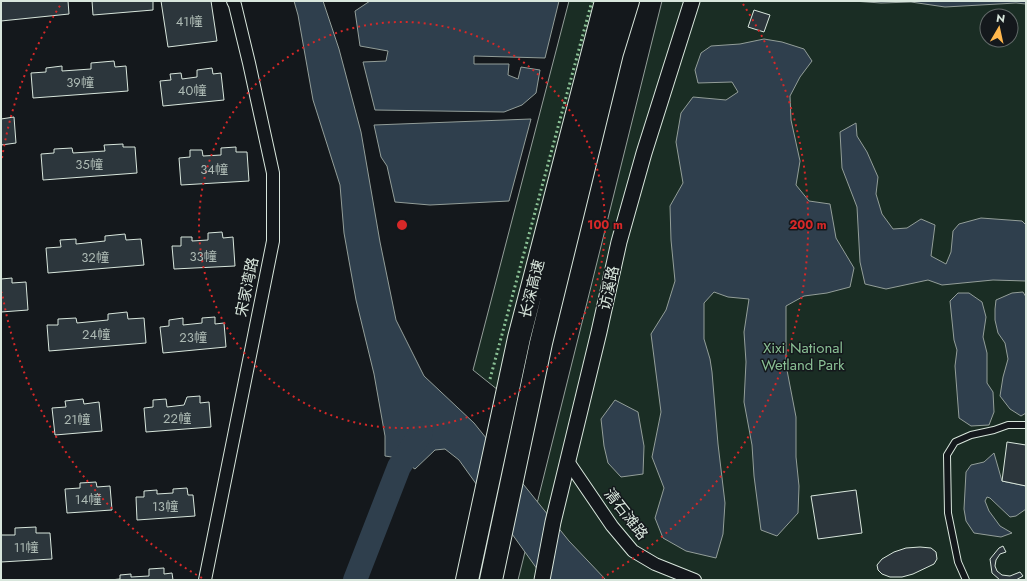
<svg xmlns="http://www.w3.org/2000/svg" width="1027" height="581" viewBox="0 0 1027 581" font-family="Jost,'Noto Sans SC',sans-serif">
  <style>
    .green { fill: #1a2d24; stroke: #939e99; fill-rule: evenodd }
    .water { fill: #2f3f4d; stroke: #939e99 }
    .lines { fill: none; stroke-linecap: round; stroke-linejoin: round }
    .river { stroke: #2f3f4d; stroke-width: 24 }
    .building { fill: #2c363c; stroke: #d8e6dc }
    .service-casing { stroke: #d8e6dc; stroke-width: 8 }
    .minor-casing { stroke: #d8e6dc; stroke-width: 14 }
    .tertiary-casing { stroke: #d8e6dc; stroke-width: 17 }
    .motorway-casing { stroke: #d8e6dc; stroke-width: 24 }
    .service { stroke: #14181c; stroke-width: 6 }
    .minor { stroke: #14181c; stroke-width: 12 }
    .tertiary { stroke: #14181c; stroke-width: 15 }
    .motorway { stroke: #14181c; stroke-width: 22 }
    .hedge { stroke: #8ac095; stroke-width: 3; stroke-dasharray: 2 3; stroke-linecap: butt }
    .ring { fill: none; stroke: #d62828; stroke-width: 2; stroke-dasharray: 2 4 }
    .labels { text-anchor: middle; stroke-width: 3; stroke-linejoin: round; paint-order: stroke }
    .number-label { font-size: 13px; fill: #adbab4 }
    .street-label { font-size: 15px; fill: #d8e6dc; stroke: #14181c }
    .park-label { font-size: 15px; fill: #8ac095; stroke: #14181c }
    .centre { fill: #d62828; stroke: #14181c; stroke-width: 2 }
    .ring-label { font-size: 12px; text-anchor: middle; font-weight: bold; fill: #d62828; stroke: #14181c; stroke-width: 3; stroke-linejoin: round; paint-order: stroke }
  </style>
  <rect width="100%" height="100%" fill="#14181c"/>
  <path class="green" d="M569 1H604L498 390 473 370Z
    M662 1H1026V580H518ZM987 16H1011V40H987Z"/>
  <path class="water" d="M294 1H323L339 49 361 132 380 242 396 320 424 376 474 423 569 541 606 580H545L459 460 445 449 435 450 415 469 398 458 385 456V436L374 374 356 300 344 233 340 185 313 100 298 15Z
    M370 1H559L545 58 474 56V64H509L508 75 518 79 521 67 540 70 536 93 522 105 504 112 375 110 363 62 386 61 388 51 360 46 355 11Z
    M853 1H1026V4L1016 3 945 7 911 2 881 3Z
    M764 39 782 42 804 49 812 61 800 77 790 96 791 120 800 161 796 185 809 201 830 204 836 238 854 268 850 287 827 293 804 296 786 306V365L796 417V457L799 486 798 513 777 536 761 530 754 476 752 445 744 402 746 362 744 332 749 299 728 297 714 292 704 303V339L710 359 712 372 718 444 725 503 723 534 716 558 686 551 663 538 655 518 664 488 652 457 661 412 651 334 666 310 675 281 671 240 670 206 683 183 676 142 681 113 693 97 726 100 738 92 732 82 698 83 695 70 701 53 711 46 740 44Z
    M531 119 509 201 430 205 395 202 387 166 381 157 374 125Z
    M856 123 857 136 867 152 878 177 876 194 882 214 893 229 907 228 921 219 935 225 931 256 946 264 951 252 953 231 959 224 981 218 1022 221 1026 225V281L993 280 942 285 928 280 886 289 865 284 860 262 857 207 842 168 840 132Z
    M1023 292 1026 297V413L1021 416 1010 409 1000 396 1003 377 1008 359 1005 343 998 333 995 320V309L996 300 1012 293Z
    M958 293H969L982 302 986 317 983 337 987 353V383L993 392 994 412 989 425 971 426 959 418 955 366 957 350 954 340 950 301Z
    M615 400 638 412 644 446 643 474 621 477 608 463 604 446 601 419Z
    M994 453 1002 481 1026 486V509L1016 516 1010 517 990 498 987 497 985 501 989 511 1000 526 1012 533 1001 537 974 533 966 521 964 509 966 472 971 465 984 462Z"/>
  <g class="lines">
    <path class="river" d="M355 580 399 467 421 433"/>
  </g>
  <path class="building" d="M1 1H68L69 14 1 21Z
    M92 1H153V10L93 15Z
    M161 1H211L217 41 168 47Z
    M754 10 770 15 764 32 748 27Z
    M114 61 115 67 126 66 128 91 33 98 31 73 46 72V68L62 66V71L91 69V63Z
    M212 68 213 74 221 73 224 100 163 106 160 81 171 80 170 74 181 73 182 79 197 77V70Z
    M14 117 16 143 1 145V119Z
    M123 144V147H135L137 173 43 180 41 154 54 153V149L72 148 73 153 105 151 104 145Z
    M236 147V152H247L249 181 181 185 179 158 190 157V150H202L203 156 221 155V148Z
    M222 232 223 238 233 237 235 266 174 269 172 246H181V237H192V241L208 240V233Z
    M125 234 126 240 141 239 144 265 48 273 46 248 61 247 60 240 76 239V244L105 241V236Z
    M12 278V283L26 282 28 310 1 312V279Z
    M127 312 128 319 144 318 146 343 49 351 47 325H58V319L76 318 77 323 108 320V314Z
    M215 317V324L224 323 226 347 163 353 160 327 169 326V320L183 318V325L202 323V318Z
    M200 396V403L209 402 211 427 146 432 144 408 153 407V400L166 399 167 407 184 405 187 397Z
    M83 399 84 404 99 402 102 431 55 435 52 408 66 407 65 401Z
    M1007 442 1026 445V486L1002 481Z
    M96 482 97 487 110 486 112 510 67 513 65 489 80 488V483Z
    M187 488 188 495H193L195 516 137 520 136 497H144V491L157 490V494L173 493V489Z
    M856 490 862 533 818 539 811 496Z
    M36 527V533H50L52 559 1 562V535H15V528Z
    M1003 546 1006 552 1000 554 996 560 995 566 997 571 1002 575 1010 576 1020 572 1023 576 1016 580H1000L992 573 990 559 999 548Z
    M920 547 931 548 936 552 937 559 934 564 913 574 902 577H890L882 574 878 570 877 565 882 559 894 552 906 548Z
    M164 568V574L172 573 173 580H110L120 579V575L131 574V577L149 576V569Z"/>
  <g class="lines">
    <g class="service-casing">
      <path id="service" d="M966 580 958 562 948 513 947 455 955 442 971 435 994 430 1008 425H1026"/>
    </g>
    <g class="minor-casing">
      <path id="minor" d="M567 460 612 526 633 551 655 564 695 580
        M205 580 273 241V173L249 63 235 5 233 1"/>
    </g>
    <g class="tertiary-casing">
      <path id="tertiary" d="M542 580 553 522 599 332 619 242 644 153 692 1"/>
    </g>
    <g class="motorway-casing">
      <path id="motorway" d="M467 580 519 338 606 1
        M491 580 541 343 612 53 628 1"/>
    </g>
    <use href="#service" class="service"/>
    <use href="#minor" class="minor"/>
    <use href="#tertiary" class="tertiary"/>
    <use href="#motorway" class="motorway"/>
    <path class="hedge" d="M490 379 592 1"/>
  </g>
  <g class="ring">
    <circle cx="402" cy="225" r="203"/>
    <path d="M202 578A406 406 0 0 1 2 292M2 158A406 406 0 0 1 61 4M743 4A406 406 0 0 1 602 578"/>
  </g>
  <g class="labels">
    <g class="number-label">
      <text x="189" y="26">41幢</text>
      <text x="80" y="87">39幢</text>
      <text x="192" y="95">40幢</text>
      <text x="89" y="169">35幢</text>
      <text x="214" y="174">34幢</text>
      <text x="203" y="261">33幢</text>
      <text x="95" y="262">32幢</text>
      <text x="96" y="339">24幢</text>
      <text x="193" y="342">23幢</text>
      <text x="177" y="423">22幢</text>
      <text x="77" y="424">21幢</text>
      <text x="88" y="504">14幢</text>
      <text x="165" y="511">13幢</text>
      <text x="26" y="552">11幢</text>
    </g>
    <g class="street-label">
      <text transform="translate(247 287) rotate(-78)" y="5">宋家湾路</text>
      <text transform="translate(609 288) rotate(-78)" y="5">访溪路</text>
      <text transform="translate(532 289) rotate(-76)" y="5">长深高速</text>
      <text transform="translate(626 514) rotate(52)" y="5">清石滩路</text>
    </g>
    <g class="park-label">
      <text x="803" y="353">Xixi National<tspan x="803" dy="17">Wetland Park</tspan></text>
    </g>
  </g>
  <circle cx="402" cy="225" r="6" class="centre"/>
  <g class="ring-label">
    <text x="605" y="229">100 m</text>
    <text x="808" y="229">200 m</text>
  </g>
  <rect width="1027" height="581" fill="none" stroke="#d8e6dc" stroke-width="4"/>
  <g transform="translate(999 28) rotate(9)"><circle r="19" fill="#14181c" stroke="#626a69"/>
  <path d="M0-3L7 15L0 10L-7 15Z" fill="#ffb74d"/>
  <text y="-6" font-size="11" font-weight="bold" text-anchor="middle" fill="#d8e6dc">N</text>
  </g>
</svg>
